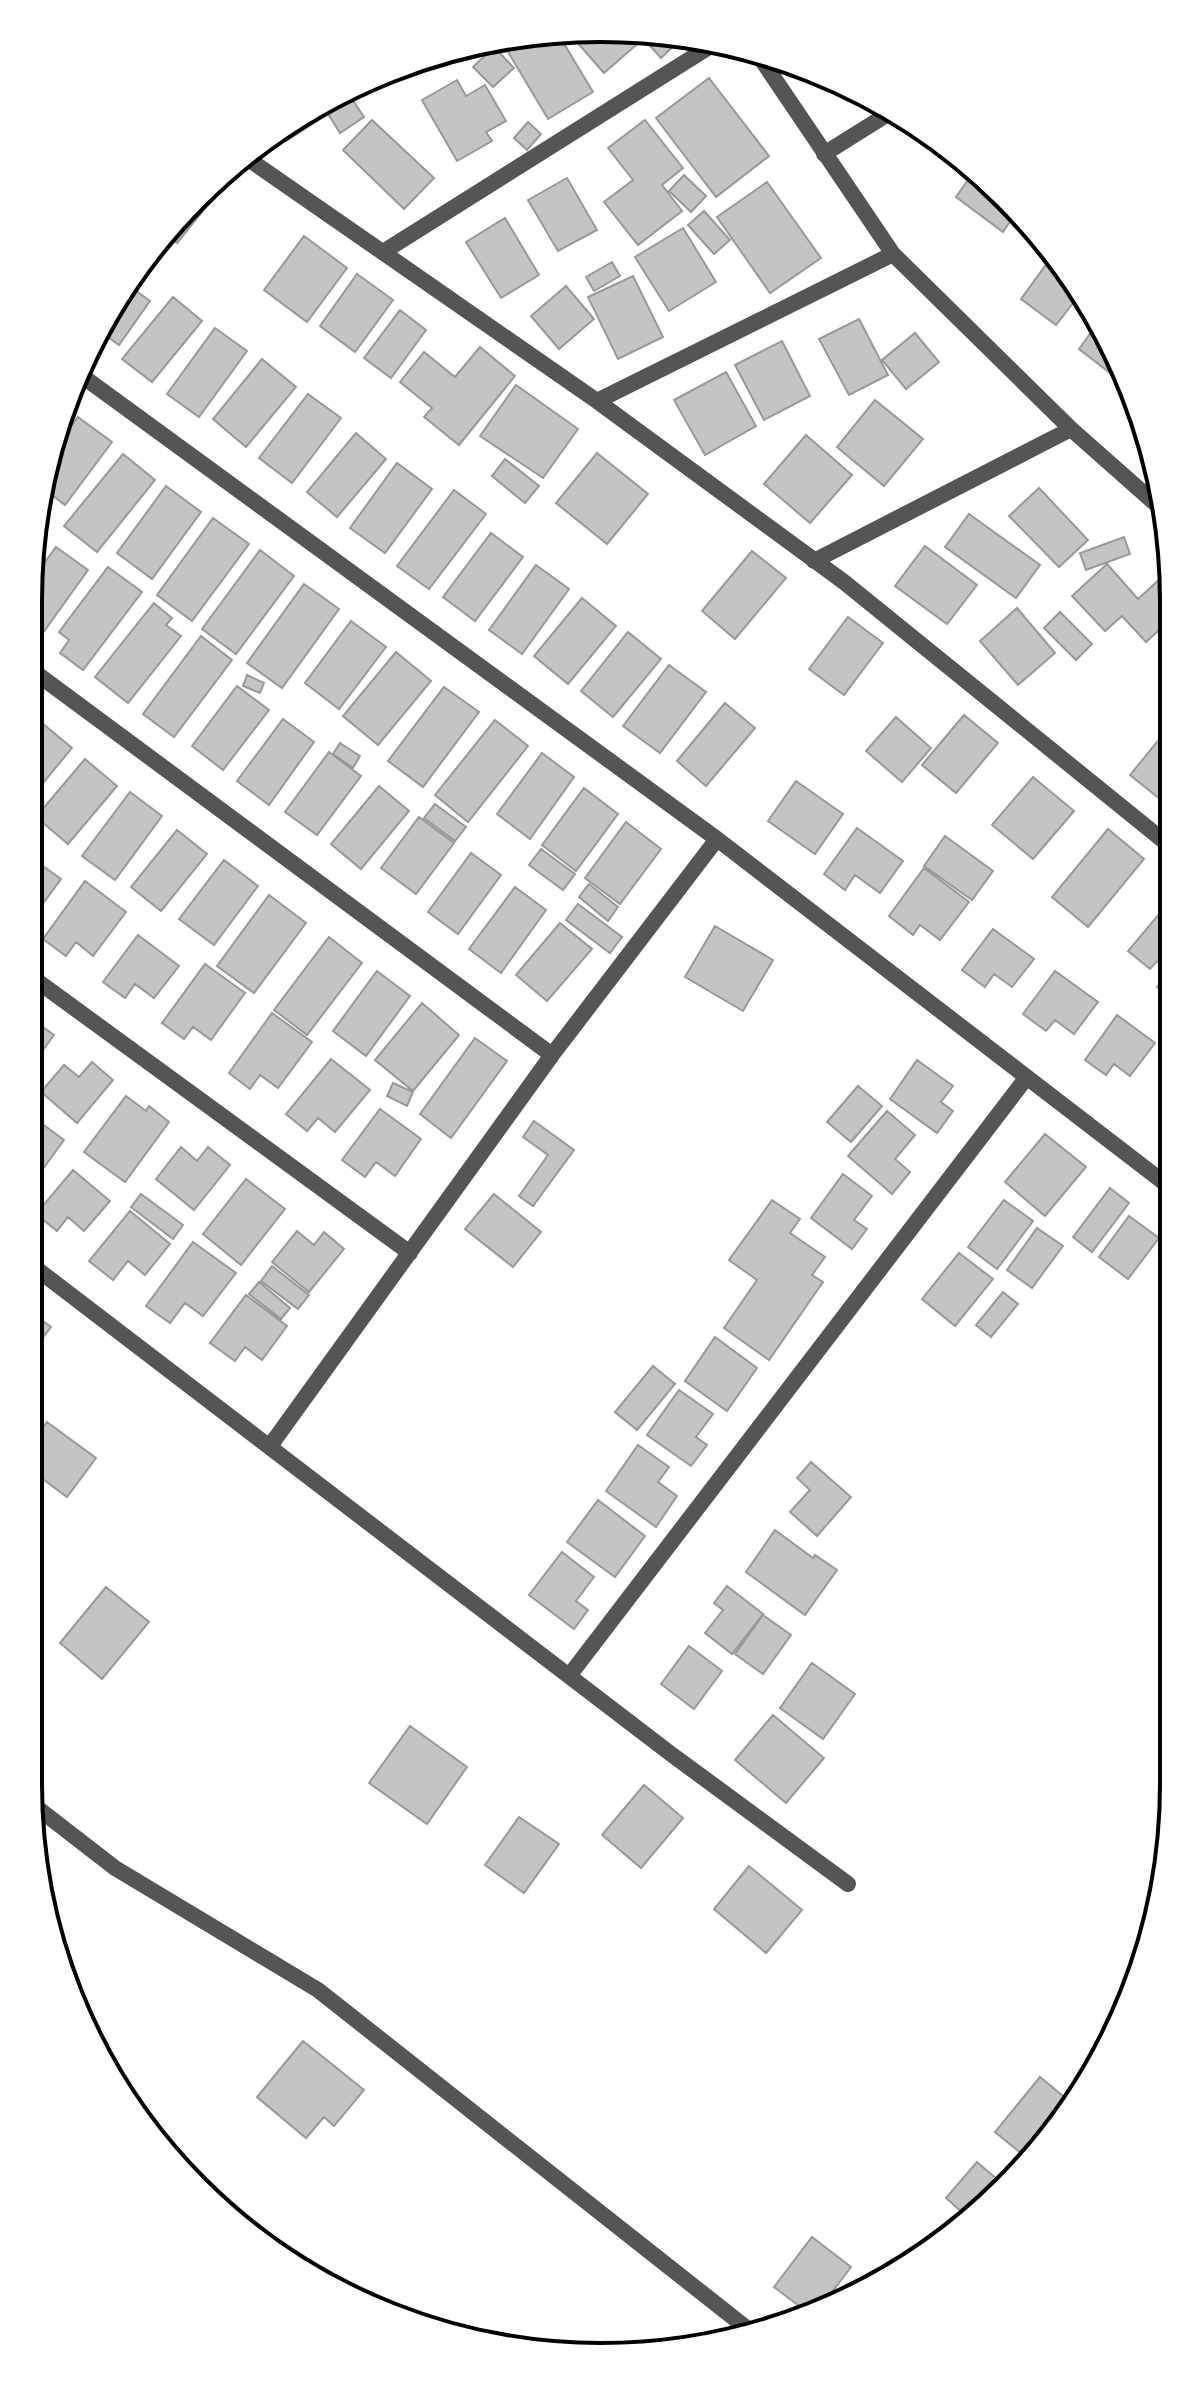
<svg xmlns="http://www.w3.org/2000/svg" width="1202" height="2385" viewBox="0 0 1202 2385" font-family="'Nunito Sans',sans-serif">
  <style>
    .building { fill: #c4c4c4; stroke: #999; stroke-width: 2 }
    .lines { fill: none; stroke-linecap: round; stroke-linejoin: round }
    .minor { stroke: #555; stroke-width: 16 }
    .rim { fill: none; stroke: #000; stroke-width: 4 }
  </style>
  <rect width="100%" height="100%" fill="#fff"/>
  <path class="building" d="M633 29 642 40 604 73 568 32Z
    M635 29H638L683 37 661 58Z
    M557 32 593 92 548 119 507 50 536 33Z
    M494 47 514 68 493 87 473 67Z
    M432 55 433 58 391 81 386 72 416 59Z
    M709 78 769 156 716 197 656 118Z
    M457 80 466 96 485 85 506 121 486 132 492 141 457 161 422 100Z
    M346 90 364 117 340 133 328 114 286 141 279 130 314 105Z
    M372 120 434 178 404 209 343 150Z
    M645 120 683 168 662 185 682 211 638 245 604 202 633 180 608 148Z
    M528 122 541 134 527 150 514 138Z
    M976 168 1017 211 1003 232 956 197Z
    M684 175 706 196 691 212 669 191Z
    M567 178 597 230 558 251 528 200Z
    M767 182 821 258 770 293 717 217Z
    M192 203 202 212 177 243 165 233Z
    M704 211 730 240 714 254 688 225Z
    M505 218 539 275 501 298 466 242Z
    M683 228 716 282 669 311 635 257Z
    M304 236 347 268 307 322 264 290Z
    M1055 252 1080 294 1056 325 1021 299Z
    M612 262 620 276 594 291 586 277Z
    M357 274 393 300 355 352 320 326Z
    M633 276 663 337 618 359 588 297Z
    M127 284 150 301 119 345 98 330Z
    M566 286 594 319 559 349 531 316Z
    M173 297 202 321 152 382 122 359Z
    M400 310 426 330 391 378 364 358Z
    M859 319 888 375 849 395 819 339Z
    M1097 324 1121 366 1114 376 1079 349Z
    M215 328 247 351 199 417 167 394Z
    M915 333 939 362 906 389 882 360Z
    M782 341 810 396 764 420 735 365Z
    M480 347 515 376 459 445 424 417 432 408 400 382 424 352 455 377Z
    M262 359 296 387 246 447 213 419Z
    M726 372 756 426 705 455 674 400Z
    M516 385 578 429 543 478 480 436Z
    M308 394 341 418 292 483 259 458Z
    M875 400 923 439 884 486 837 447Z
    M78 417 112 442 65 505 42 487 47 459Z
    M356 433 386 459 337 517 307 492Z
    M806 435 852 475 810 523 764 484Z
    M597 453 648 494 607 544 556 503Z
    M123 454 155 480 97 552 64 526Z
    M505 459 539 486 525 503 492 476Z
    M397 463 432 489 385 553 350 528Z
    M166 486 201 512 152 579 117 553Z
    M1039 488 1088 540 1059 567 1009 516Z
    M454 490 486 514 429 589 397 566Z
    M969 514 1040 565 1016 598 945 547Z
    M213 518 249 544 192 621 157 595Z
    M35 528 44 536 31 552Z
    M491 533 523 557 475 621 443 597Z
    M1124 537 1130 554 1086 570 1080 553Z
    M925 546 977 585 947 624 895 586Z
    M56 547 88 570 40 637 29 629V584Z
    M260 550 294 576 236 654 202 629Z
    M752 551 786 578 735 639 702 611Z
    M1107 564 1138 599 1161 578 1169 586V621L1146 642 1122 616 1105 631 1072 596Z
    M536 565 569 589 522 654 489 630Z
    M108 567 142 592 83 670 60 653 69 640 59 632Z
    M304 584 339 609 282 688 247 663Z
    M582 598 616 626 568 684 534 656Z
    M154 603 172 618 166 625 181 636 128 703 95 677Z
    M1017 608 1055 653 1018 685 980 641Z
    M1060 612 1092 644 1076 660 1044 628Z
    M848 617 883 643 844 695 809 669Z
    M351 621 386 647 339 709 305 683Z
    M628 632 661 659 613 717 581 691Z
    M201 636 232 660 174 737 143 714Z
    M396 652 431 681 378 745 343 716Z
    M669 665 706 692 660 753 623 726Z
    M247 675 264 683 260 693 243 686Z
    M237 686 269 710 223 770 192 746Z
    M444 687 479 712 423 787 388 761Z
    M725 703 755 728 706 786 677 761Z
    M964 715 998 743 956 793 922 765Z
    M896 717 931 748 902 782 866 751Z
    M283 719 314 742 269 805 237 781Z
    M495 720 528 746 468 822 435 795Z
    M42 723 72 748 29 800V738Z
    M1170 726V797L1165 803 1130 775Z
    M340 743 360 756 353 768 333 754Z
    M329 752 361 776 317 835 285 812Z
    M542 753 574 777 530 839 497 814Z
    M85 759 117 786 68 844 36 817Z
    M1033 777 1074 811 1033 859 992 825Z
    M796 781 843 814 815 854 768 821Z
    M379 786 409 811 361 869 331 844Z
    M584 788 618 814 576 871 542 845Z
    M130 792 162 816 115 880 82 856Z
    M435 804 466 827 455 841 424 818Z
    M419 817 454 843 416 894 381 868Z
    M626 822 661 849 620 904 585 878Z
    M857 828 903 861 880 893 855 875 845 890 824 874Z
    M1108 829 1144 859 1088 927 1052 897Z
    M177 830 207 854 161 911 131 887Z
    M945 836 993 871 972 900 924 866Z
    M541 849 575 874 563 890 529 865Z
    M471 853 501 875 458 934 428 912Z
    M29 856 61 879 36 913 29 908Z
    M224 860 258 886 214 945 179 919Z
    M924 868 969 902 940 940 920 925 913 935 889 916Z
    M85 881 126 912 93 956 76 942 66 956 43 939Z
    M589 884 618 907 608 921 579 897Z
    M515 887 546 910 501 973 469 949Z
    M269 895 306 923 254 993 217 966Z
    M1170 901V965L1161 957 1150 969 1128 951Z
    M578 904 622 937 610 953 566 920Z
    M560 923 592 949 547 1001 516 975Z
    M715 926 773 960 743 1011 685 977Z
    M993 929 1034 959 1012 987 994 974 985 987 962 970Z
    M138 935 179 966 154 998 135 984 125 998 103 982Z
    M329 937 362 963 307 1035 274 1010Z
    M205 964 245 993 211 1040 193 1027 184 1039 162 1023Z
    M377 971 410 996 366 1056 333 1031Z
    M1055 971 1098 1002 1074 1034 1055 1020 1046 1031 1023 1014Z
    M1166 976 1170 979V997L1157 987Z
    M422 1003 459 1035 413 1091 375 1060Z
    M272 1013 312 1042 278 1088 260 1075 250 1089 229 1073Z
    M1117 1015 1155 1043 1130 1076 1114 1064 1106 1075 1085 1060Z
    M33 1020 54 1035 29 1069V1026Z
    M475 1038 507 1061 451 1138 420 1114Z
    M331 1059 370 1090 335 1132 318 1118 307 1131 286 1114Z
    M917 1060 953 1086 941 1102 953 1111 937 1133 890 1099Z
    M92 1062 113 1080 77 1123 41 1092 64 1065 79 1077Z
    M393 1083 413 1092 407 1106 387 1096Z
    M858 1086 882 1106 851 1142 827 1122Z
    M126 1096 146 1111 149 1106 169 1122 125 1182 84 1152Z
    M380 1109 421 1139 395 1176 376 1162 365 1177 342 1160Z
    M887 1111 915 1135 895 1159 910 1172 892 1194 848 1156Z
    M29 1114 64 1140 29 1188Z
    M534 1121 574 1150 533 1206 519 1196 548 1155 523 1137Z
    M1045 1134 1086 1167 1045 1216 1005 1182Z
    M181 1147 197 1161 208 1147 230 1165 194 1210 156 1179Z
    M73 1170 110 1201 84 1231 68 1217 57 1231 36 1214Z
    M843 1174 872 1196 854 1220 867 1229 852 1249 811 1218Z
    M246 1179 285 1209 241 1265 203 1234Z
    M1110 1188 1129 1203 1092 1252 1073 1237Z
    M141 1194 183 1225 173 1239 131 1207Z
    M494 1194 541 1232 513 1267 465 1229Z
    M772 1200 800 1219 790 1233 825 1257 812 1275 823 1282 769 1360 724 1328 757 1280 729 1260Z
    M1004 1200 1033 1221 997 1269 968 1247Z
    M130 1211 170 1244 145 1275 128 1261 113 1280 89 1261Z
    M1129 1216 1159 1238 1128 1279 1099 1257Z
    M1037 1228 1063 1246 1032 1288 1007 1270Z
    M297 1231 314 1245 324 1232 344 1249 309 1292 272 1262Z
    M193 1242 236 1273 203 1316 185 1303 170 1323 146 1306Z
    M959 1253 993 1279 955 1326 922 1299Z
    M272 1266 309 1295 298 1309 261 1281Z
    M259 1282 290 1308 281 1319 249 1294Z
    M1171 1287V1304L1164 1293Z
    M1003 1292 1018 1304 991 1337 976 1325Z
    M246 1295 287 1326 262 1360 245 1347 235 1361 210 1343Z
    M28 1310 51 1327 28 1357Z
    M715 1337 757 1368 727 1411 685 1381Z
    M653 1366 675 1384 637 1430 615 1412Z
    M679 1390 713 1414 696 1437 707 1445 691 1466 647 1435Z
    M47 1422 96 1458 67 1497 28 1468V1447Z
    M638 1445 669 1467 658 1482 677 1496 656 1527 606 1491Z
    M811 1462 851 1497 817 1536 790 1512 810 1490 797 1478Z
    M598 1500 645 1536 615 1577 567 1542Z
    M775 1530 813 1558 815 1555 837 1570 805 1615 746 1572Z
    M562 1552 594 1577 576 1601 588 1610 574 1629 529 1595Z
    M727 1586 763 1614 732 1654 705 1633 723 1610 714 1603Z
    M106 1587 149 1622 102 1679 60 1643Z
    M763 1615 791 1635 763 1674 735 1654Z
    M689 1646 722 1671 694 1709 661 1684Z
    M812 1663 855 1694 823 1739 780 1708Z
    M773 1715 824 1758 786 1803 735 1760Z
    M410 1726 467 1767 427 1824 369 1783Z
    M644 1785 683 1818 641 1868 602 1835Z
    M519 1817 559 1844 524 1893 485 1865Z
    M749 1866 802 1910 766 1953 714 1909Z
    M303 2041 364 2090 334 2126 324 2117 306 2138 257 2097Z
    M1040 2077 1069 2101 1028 2159 995 2132Z
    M977 2162 1006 2187 967 2217 946 2198Z
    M812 2237 851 2267 820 2308 807 2312 774 2287Z"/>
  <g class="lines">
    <path class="minor" d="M755 50 893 254 1071 429 1166 513
      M824 154 891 112
      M244 156 597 401 844 582 1170 846
      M383 252 717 42
      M78 373 717 839 1171 1188
      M597 401 893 254
      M814 561 1071 429
      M29 668 552 1055
      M29 975 410 1253
      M29 1263 671 1754 848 1884
      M270 1446 552 1055 717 839
      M569 1676 1027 1077
      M31 1803 115 1868 318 1990 749 2330"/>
  </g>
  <path d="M0 0H1202V2385H0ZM601 42H601A559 559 0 0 1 1160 601V1784A559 559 0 0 1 601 2343H601A559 559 0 0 1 42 1784V601A559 559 0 0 1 601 42Z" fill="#fff" fill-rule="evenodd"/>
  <path class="rim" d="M601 42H601A559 559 0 0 1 1160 601V1784A559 559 0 0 1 601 2343H601A559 559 0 0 1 42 1784V601A559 559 0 0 1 601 42Z"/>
</svg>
